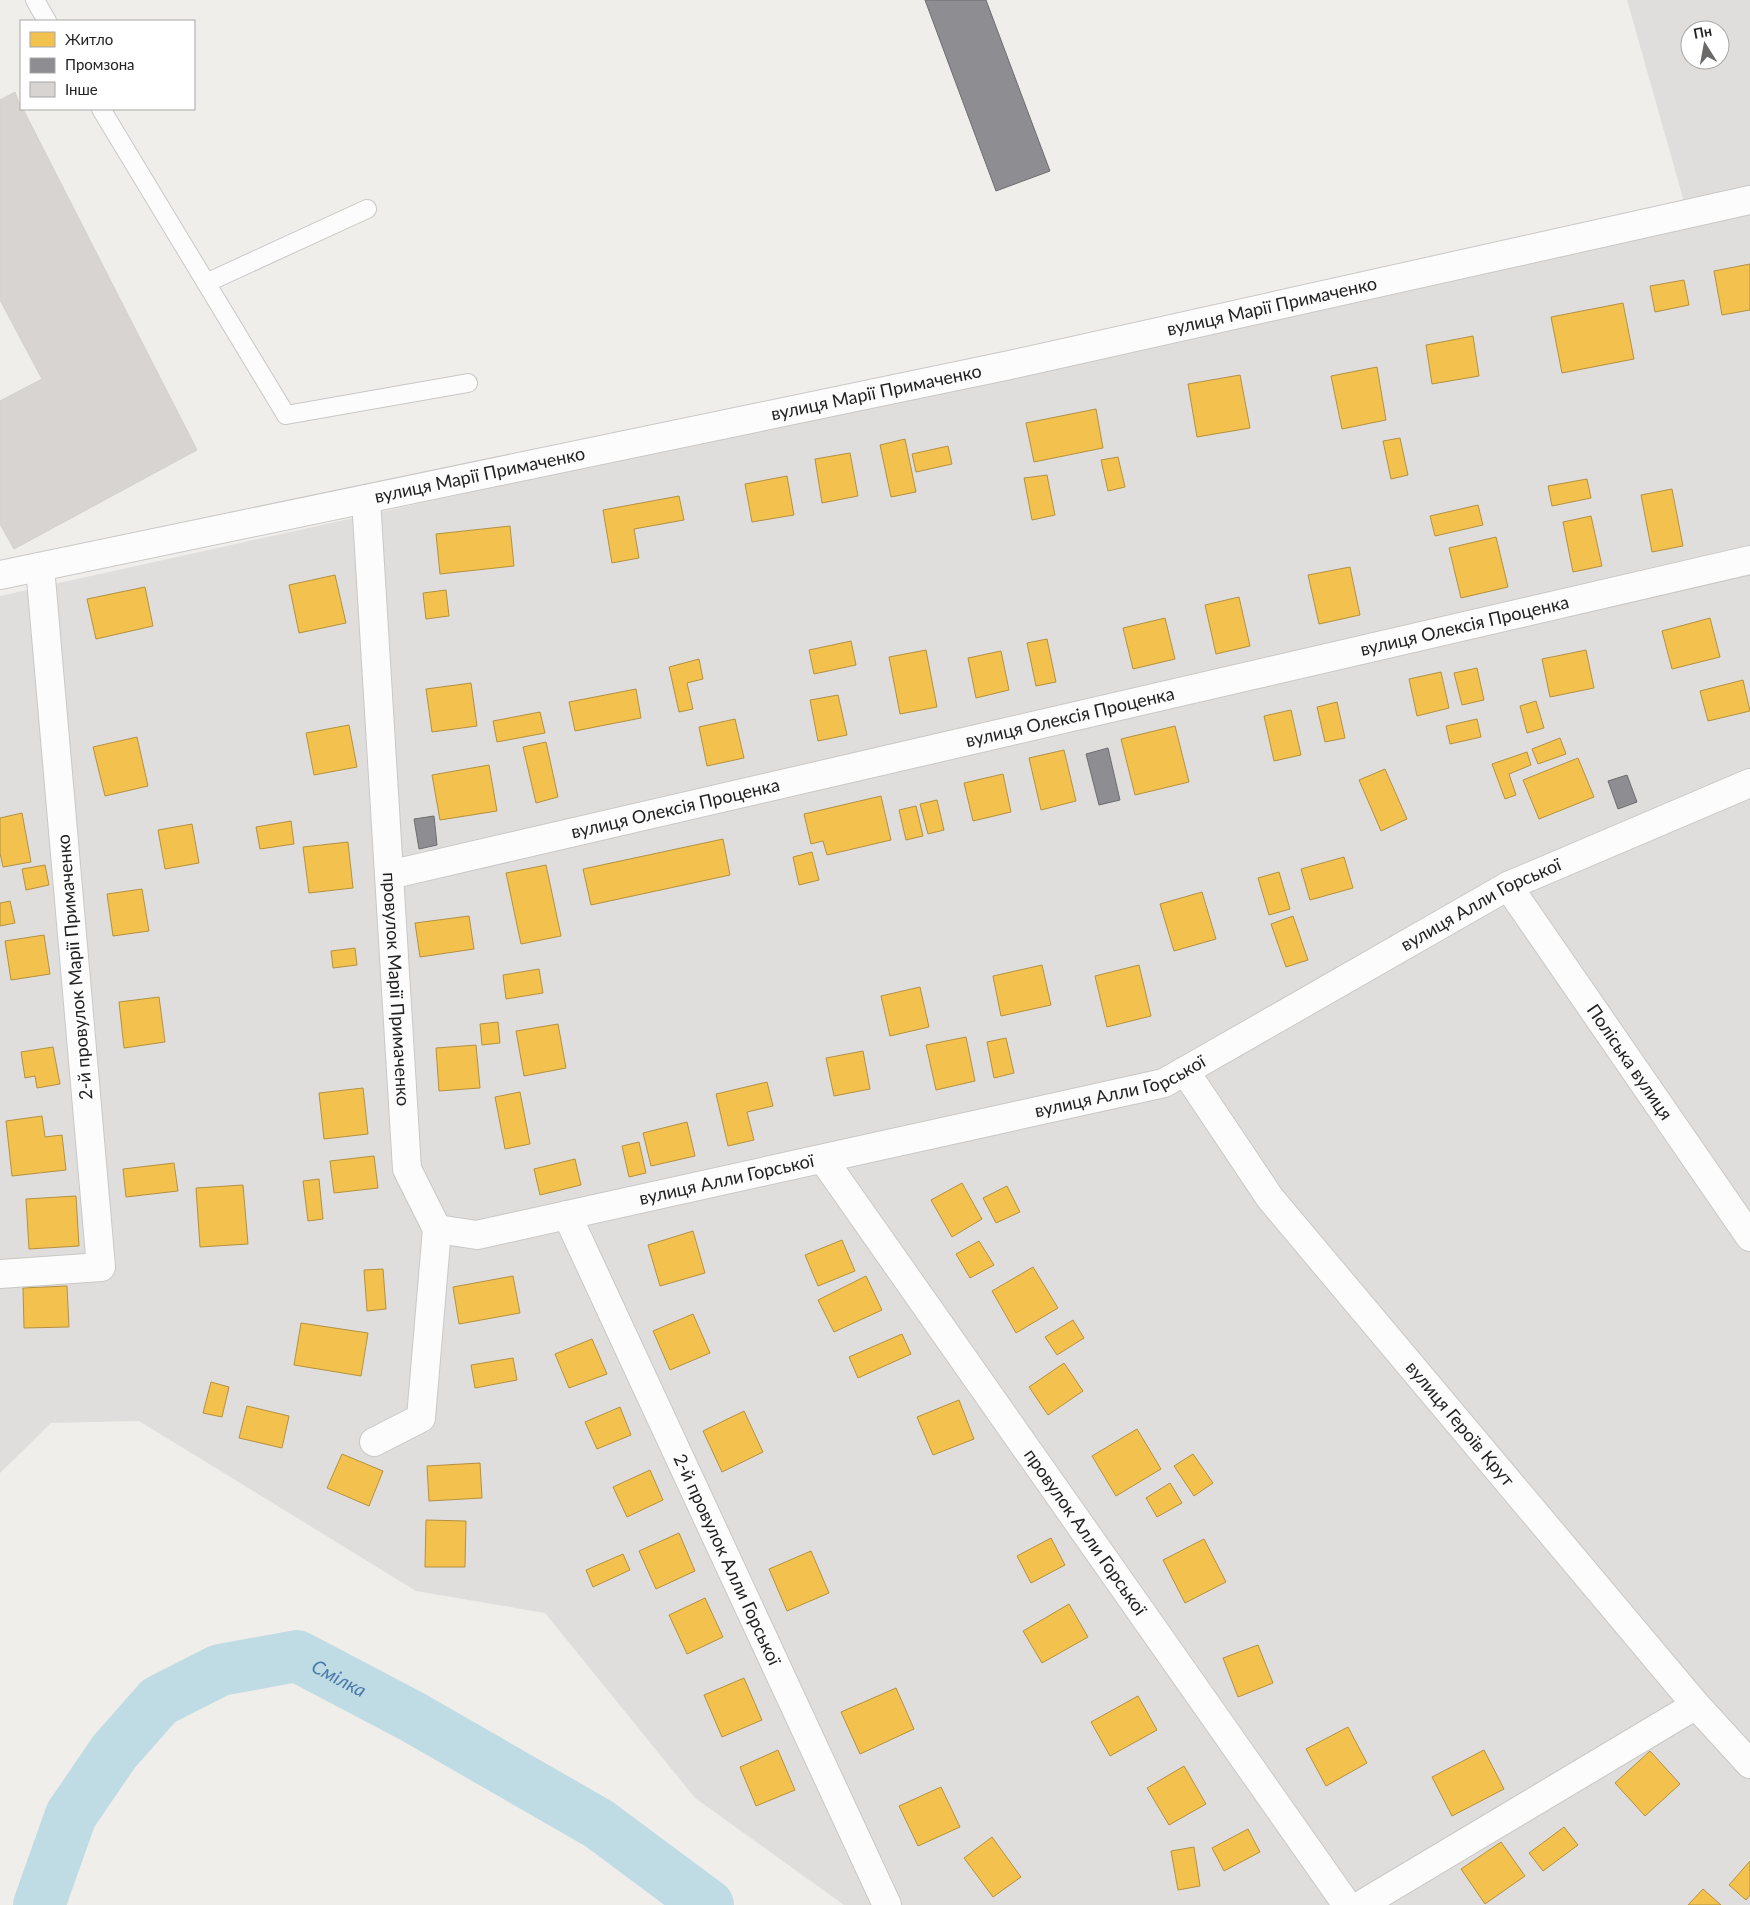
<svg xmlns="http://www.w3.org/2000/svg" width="1750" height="1905" viewBox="0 0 1750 1905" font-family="Lato,sans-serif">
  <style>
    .residential { fill: #dfdedc; fill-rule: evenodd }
    .homes { fill: #f2c14e; stroke: #b49141 }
    .industry { fill: #8d8d92; stroke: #6d6d70 }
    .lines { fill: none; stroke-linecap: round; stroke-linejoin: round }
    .river { stroke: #bfdbe3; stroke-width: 52 }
    .building { fill: #d7d4d2; stroke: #d3d0cc }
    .lane-casing { stroke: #c9c8c7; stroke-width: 20 }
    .street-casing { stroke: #c9c8c7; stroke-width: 30 }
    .lane { stroke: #fdfcfc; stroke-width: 18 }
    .street { stroke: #fdfcfc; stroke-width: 28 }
    .labels { text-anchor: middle; stroke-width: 5; stroke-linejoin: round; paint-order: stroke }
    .street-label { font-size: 18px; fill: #222; stroke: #fff }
    .water-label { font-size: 19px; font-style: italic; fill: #4a7aab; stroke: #fff }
  </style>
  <rect width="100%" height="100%" fill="#f0eeeb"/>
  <path class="residential" d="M1627 0H1750V1905H844L695 1798 545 1613 416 1591 139 1421 51 1423 0 1473V596L1690 223ZM1690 30H1720V60H1690Z"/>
  <path class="homes" d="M1750 264V310L1722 315 1714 271Z
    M1684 280 1689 305 1655 312 1650 286Z
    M1623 303 1634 359 1562 373 1551 317Z
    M1473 336 1479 376 1432 384 1426 345Z
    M1377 367 1386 420 1342 429 1331 376Z
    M1240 375 1250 428 1197 437 1188 384Z
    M1096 409 1103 448 1034 462 1026 423Z
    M1400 438 1408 475 1391 479 1383 441Z
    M905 439 916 492 891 497 880 445Z
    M948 446 952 464 916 472 912 454Z
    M850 453 858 496 822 503 815 459Z
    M1118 457 1125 487 1108 491 1101 460Z
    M1047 475 1055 515 1032 520 1024 478Z
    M787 476 794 515 752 522 745 484Z
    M1587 479 1591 498 1552 506 1548 486Z
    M1672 489 1683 546 1652 552 1641 495Z
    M679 496 684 520 634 529 639 558 612 563 603 510Z
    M1478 505 1483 525 1435 536 1430 516Z
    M1591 516 1602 566 1573 572 1563 522Z
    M510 526 514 566 440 574 436 534Z
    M1496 537 1508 587 1461 598 1449 548Z
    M1350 567 1360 615 1319 624 1308 575Z
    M335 575 346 623 299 633 289 585Z
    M145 587 153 626 96 639 87 599Z
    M446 590 449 616 426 619 423 593Z
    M1239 597 1250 646 1216 654 1205 605Z
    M1165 618 1175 659 1133 669 1123 628Z
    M1710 618 1720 657 1672 669 1662 631Z
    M1047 639 1056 682 1036 686 1027 643Z
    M851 641 856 665 814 674 809 650Z
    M926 650 937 707 900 714 889 657Z
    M1586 650 1594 688 1550 697 1542 659Z
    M1001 651 1009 690 976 698 968 658Z
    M699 659 703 679 687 683 693 709 679 712 669 667Z
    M1477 668 1484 700 1462 705 1454 673Z
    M1441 672 1449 708 1417 716 1409 679Z
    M1743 680 1750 711 1708 721 1700 691Z
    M471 683 477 726 432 732 426 689Z
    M636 689 641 718 575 731 569 702Z
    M838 695 847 735 818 741 810 700Z
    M1536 701 1544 728 1527 733 1520 706Z
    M1337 702 1345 738 1325 742 1317 707Z
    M1291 710 1301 755 1274 761 1264 716Z
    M540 712 545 733 497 742 493 721Z
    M735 719 744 758 707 766 699 727Z
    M1477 719 1481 737 1450 744 1446 726Z
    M349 725 357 767 314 775 306 733Z
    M1175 726 1189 782 1135 795 1121 739Z
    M137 737 148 786 105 796 93 747Z
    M1560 738 1566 754 1538 764 1532 749Z
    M546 742 558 797 536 803 523 747Z
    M1064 750 1076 801 1041 810 1029 758Z
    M1527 752 1531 765 1509 774 1516 795 1505 799 1492 764Z
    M1578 758 1594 797 1539 819 1523 780Z
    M489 765 497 811 440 820 432 775Z
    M1385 769 1407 819 1381 831 1359 780Z
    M1003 774 1011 812 973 821 964 783Z
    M881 796 891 840 827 855 823 841 811 844 804 814Z
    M937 800 944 830 928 834 920 804Z
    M916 806 923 836 906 840 899 810Z
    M22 813 31 862 3 867 0 853V818Z
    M291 821 294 844 260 849 256 827Z
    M192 824 199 863 165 869 158 830Z
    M723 839 730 875 591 905 583 869Z
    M348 842 353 888 309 893 303 847Z
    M812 852 819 880 799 885 793 857Z
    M1344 857 1353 888 1310 900 1301 869Z
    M45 865 49 885 26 890 22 869Z
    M546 865 561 936 521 944 506 873Z
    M1279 872 1290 909 1269 915 1258 878Z
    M142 889 149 931 113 936 107 894Z
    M1202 892 1216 939 1174 951 1160 904Z
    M10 901 15 923 0 926V903Z
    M469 916 474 949 420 957 415 923Z
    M1293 916 1308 960 1286 967 1271 924Z
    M44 935 50 974 11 980 5 941Z
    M355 948 357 965 333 968 331 951Z
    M1042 965 1051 1005 1001 1016 993 976Z
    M1139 965 1151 1016 1107 1027 1095 976Z
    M539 969 543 993 506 999 503 975Z
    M920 987 929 1027 890 1036 881 996Z
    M159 997 165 1042 124 1048 119 1002Z
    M498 1022 500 1043 482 1045 480 1024Z
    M558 1024 566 1068 524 1076 516 1031Z
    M966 1037 975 1081 936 1090 926 1045Z
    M1006 1038 1014 1073 994 1078 987 1042Z
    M476 1045 480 1088 439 1091 436 1048Z
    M53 1047 60 1084 37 1088 35 1076 25 1078 21 1052Z
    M863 1051 870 1089 834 1096 826 1058Z
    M767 1082 773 1106 747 1112 754 1140 728 1146 716 1094Z
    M363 1088 368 1134 324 1139 319 1093Z
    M520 1092 530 1144 505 1149 495 1097Z
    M42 1116 45 1137 62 1135 66 1170 12 1176 6 1121Z
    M687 1122 695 1156 651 1166 643 1133Z
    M639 1142 646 1173 629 1177 622 1146Z
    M374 1156 378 1188 334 1193 330 1161Z
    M575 1159 581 1185 540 1195 534 1169Z
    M174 1163 178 1191 126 1197 123 1169Z
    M319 1179 323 1219 308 1221 303 1181Z
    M962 1183 982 1219 952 1237 931 1200Z
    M243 1185 248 1244 200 1247 196 1188Z
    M1007 1186 1020 1212 996 1223 983 1198Z
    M76 1196 79 1246 29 1249 26 1199Z
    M693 1231 705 1273 660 1286 648 1245Z
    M842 1240 855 1271 818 1286 805 1255Z
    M979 1241 994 1265 970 1278 956 1254Z
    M1033 1267 1058 1308 1016 1333 992 1291Z
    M383 1269 386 1309 367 1311 364 1270Z
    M513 1276 520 1313 459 1324 453 1287Z
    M866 1276 882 1310 834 1332 818 1300Z
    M67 1286 69 1327 24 1328 23 1288Z
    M693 1314 710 1353 670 1370 653 1331Z
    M1073 1320 1084 1338 1057 1355 1045 1337Z
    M301 1323 368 1333 361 1376 294 1365Z
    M902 1334 911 1354 858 1378 849 1357Z
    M592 1339 607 1374 569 1388 555 1354Z
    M513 1358 517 1380 475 1388 471 1365Z
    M1064 1363 1083 1391 1048 1415 1029 1387Z
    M211 1382 229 1387 222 1417 203 1413Z
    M959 1400 974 1439 933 1455 917 1417Z
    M247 1406 289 1416 282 1448 239 1438Z
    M620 1407 631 1435 597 1449 585 1422Z
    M744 1411 763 1452 722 1472 703 1431Z
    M1137 1429 1161 1469 1116 1496 1092 1456Z
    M342 1454 383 1471 369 1506 327 1488Z
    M1193 1454 1213 1483 1194 1496 1174 1466Z
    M480 1463 482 1498 429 1501 427 1466Z
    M650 1470 663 1500 627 1517 613 1487Z
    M1170 1483 1182 1503 1157 1517 1146 1498Z
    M426 1520 466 1521 465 1567H425Z
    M679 1533 695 1571 656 1589 639 1551Z
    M1051 1538 1065 1565 1031 1583 1017 1556Z
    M1204 1539 1226 1582 1185 1603 1163 1560Z
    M811 1551 829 1593 787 1611 769 1569Z
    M623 1554 630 1570 593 1587 586 1570Z
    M705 1598 723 1637 687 1654 669 1615Z
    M1069 1604 1088 1637 1042 1663 1023 1631Z
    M1258 1645 1273 1683 1238 1697 1223 1658Z
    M744 1678 762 1720 722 1737 704 1695Z
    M896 1688 914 1729 860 1754 841 1712Z
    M1138 1696 1157 1730 1110 1756 1091 1722Z
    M1348 1727 1367 1763 1326 1786 1306 1749Z
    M778 1750 795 1790 756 1806 740 1767Z
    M1484 1750 1504 1789 1452 1816 1432 1777Z
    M1650 1751 1680 1784 1645 1816 1615 1783Z
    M1184 1766 1206 1804 1169 1825 1147 1788Z
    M941 1787 960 1827 918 1846 899 1806Z
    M1564 1827 1578 1845 1543 1871 1529 1853Z
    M1248 1829 1260 1852 1224 1871 1212 1848Z
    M992 1837 1021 1877 993 1897 964 1858Z
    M1501 1842 1525 1876 1485 1904 1461 1869Z
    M1194 1847 1200 1886 1178 1890 1171 1851Z
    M1750 1861V1895L1746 1900 1729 1885Z
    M1703 1889 1721 1905H1688Z"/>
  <path class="industry" d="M925 0H986L1050 171 996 191Z
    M1108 748 1120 800 1099 805 1086 754Z
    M1627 775 1637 802 1618 809 1608 781Z
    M434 816 437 845 419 849 414 819Z"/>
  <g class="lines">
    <path class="river" id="s1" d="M39 1905 71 1815 114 1752 159 1701 220 1670 297 1656 413 1717 599 1824 708 1905"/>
  </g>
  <path class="building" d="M15 92 21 109H23L197 450 14 549 0 524V401L42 379 0 300V100Z"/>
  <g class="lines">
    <g class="lane-casing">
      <path id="lane" d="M35 0 47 21
        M101 109 286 415 468 383
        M206 283 367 209"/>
    </g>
    <g class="street-casing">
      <g id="street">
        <path id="s2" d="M366 499 407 1169 437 1229 421 1418 374 1442"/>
        <path id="s3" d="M0 575 1005 366 1750 200"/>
        <path id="s4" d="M389 875 1750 560"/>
        <path id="s5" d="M1508 886 1750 1237"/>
        <path id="s6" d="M1185 1071 1270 1198 1696 1705 1750 1764"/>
        <path id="s7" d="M823 1159 1347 1905"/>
        <path id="s8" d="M567 1215 887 1905"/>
        <path id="s9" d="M437 1229 477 1235 1164 1083 1508 886 1750 783"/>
        <path d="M0 1274 101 1267 40 567"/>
        <path d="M1361 1905 1696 1705"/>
      </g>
    </g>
    <use href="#lane" class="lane"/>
    <use href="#street" class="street"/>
  </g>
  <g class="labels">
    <g class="street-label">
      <text dy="6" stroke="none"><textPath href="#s3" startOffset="1300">вулиця Марії Примаченко</textPath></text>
      <text dy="6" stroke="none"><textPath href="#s3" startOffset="895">вулиця Марії Примаченко</textPath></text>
      <text dy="6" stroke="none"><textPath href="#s3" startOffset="490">вулиця Марії Примаченко</textPath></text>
      <text dy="6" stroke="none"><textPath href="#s4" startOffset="1104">вулиця Олексія Проценка</textPath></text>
      <text dy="6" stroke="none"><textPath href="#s4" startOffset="699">вулиця Олексія Проценка</textPath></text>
      <text dy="6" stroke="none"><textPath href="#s4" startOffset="294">вулиця Олексія Проценка</textPath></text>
      <text dy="6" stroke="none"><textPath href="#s9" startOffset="1108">вулиця Алли Горської</textPath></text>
      <text transform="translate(75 967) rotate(-95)" y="6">2-й провулок Марії Примаченко</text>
      <text dy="6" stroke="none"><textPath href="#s2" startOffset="491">провулок Марії Примаченко</textPath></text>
      <text dy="6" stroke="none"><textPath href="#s5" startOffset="214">Поліська вулиця</textPath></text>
      <text dy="6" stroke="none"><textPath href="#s9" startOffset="701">вулиця Алли Горської</textPath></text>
      <text dy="6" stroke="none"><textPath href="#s9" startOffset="296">вулиця Алли Горської</textPath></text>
      <text dy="6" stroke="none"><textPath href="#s6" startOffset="448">вулиця Героїв Крут</textPath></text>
      <text dy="6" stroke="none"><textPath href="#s7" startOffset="456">провулок Алли Горської</textPath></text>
      <text dy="6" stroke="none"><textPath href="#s8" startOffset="380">2-й провулок Алли Горської</textPath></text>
    </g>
    <g class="water-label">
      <text dy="7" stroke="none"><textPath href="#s1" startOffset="434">Смілка</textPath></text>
    </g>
  </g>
  <rect x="20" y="20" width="175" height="90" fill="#ffffff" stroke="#a7a7a7"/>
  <rect x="30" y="32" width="25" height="15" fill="#f2c14e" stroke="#a7a7a7"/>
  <text x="65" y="45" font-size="15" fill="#222222">Житло</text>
  <rect x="30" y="58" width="25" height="15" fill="#8d8d92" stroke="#a7a7a7"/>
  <text x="65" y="70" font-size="15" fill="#222222">Промзона</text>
  <rect x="30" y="82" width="25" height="15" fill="#d7d4d2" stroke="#a7a7a7"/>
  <text x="65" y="95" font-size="15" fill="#222222">Інше</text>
  <g transform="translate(1705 45) rotate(349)"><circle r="24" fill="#ffffff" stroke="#a7a7a7"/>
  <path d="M0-4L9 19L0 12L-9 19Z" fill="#6a6968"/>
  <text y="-8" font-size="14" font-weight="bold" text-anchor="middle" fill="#222222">Пн</text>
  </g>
</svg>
